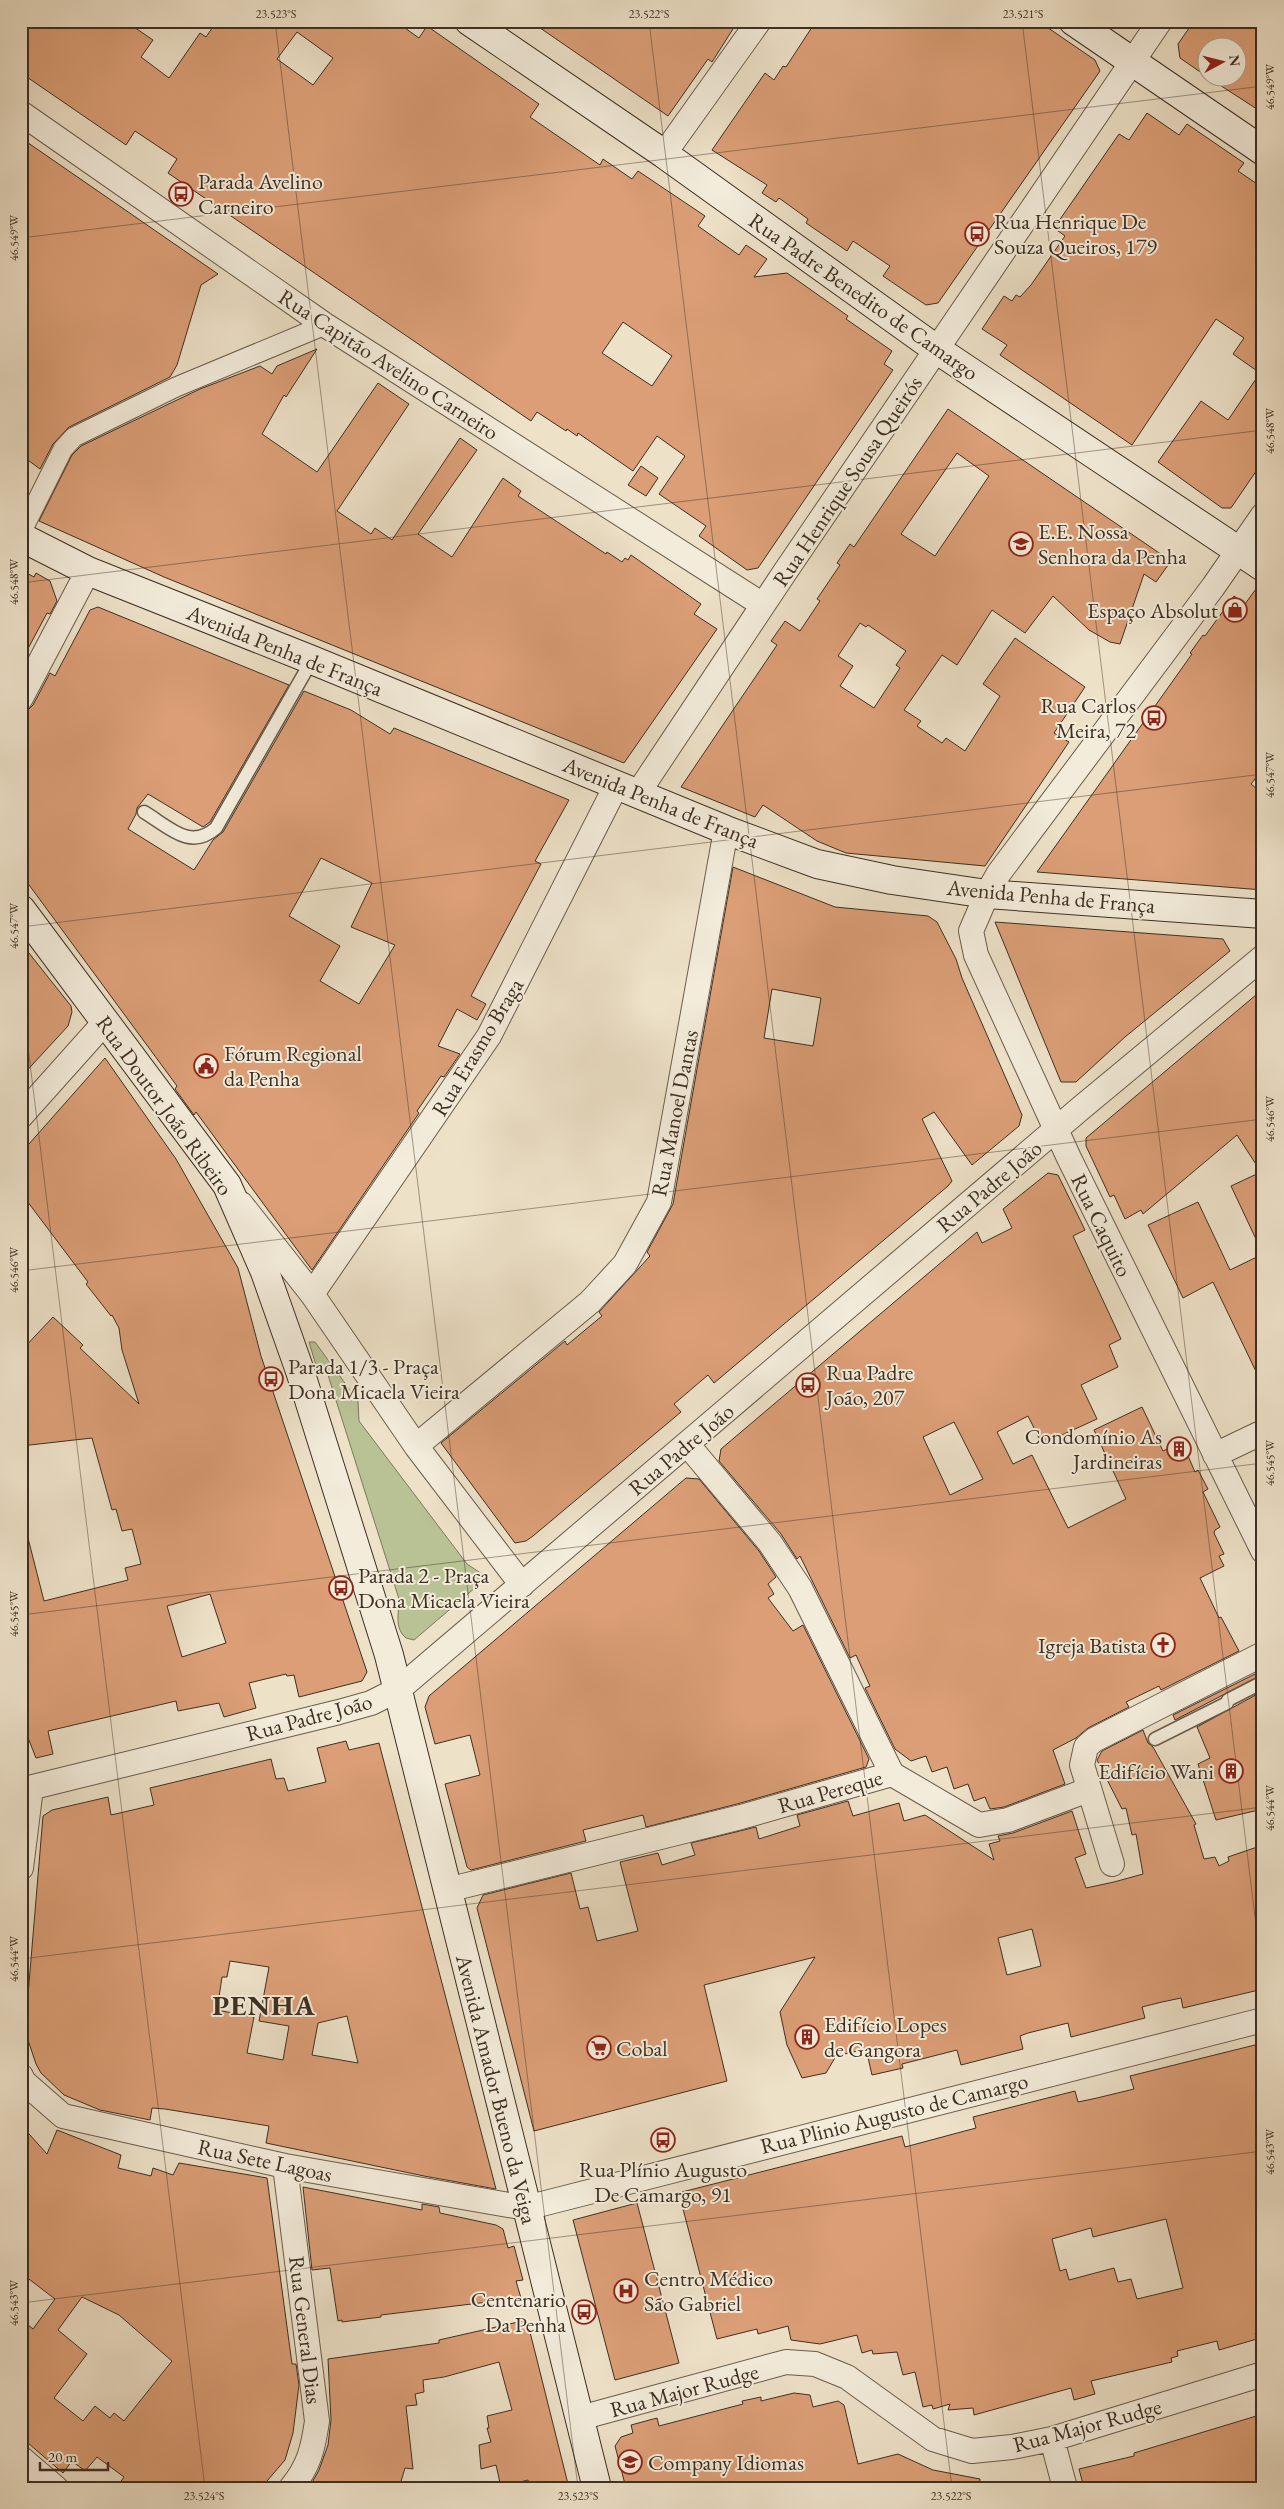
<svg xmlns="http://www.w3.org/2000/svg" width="1284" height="2509" viewBox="0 0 1284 2509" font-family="'EB Garamond',serif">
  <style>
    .green { fill: #b9c295; stroke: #7c785c }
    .building { fill: #db9e76; stroke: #3e2f22; fill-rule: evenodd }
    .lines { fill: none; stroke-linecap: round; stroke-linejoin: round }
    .service-casing { stroke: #6a5c4c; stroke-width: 15 }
    .pedestrian-casing { stroke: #6a5c4c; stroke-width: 21 }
    .minor-casing { stroke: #6a5c4c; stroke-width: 26 }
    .secondary-casing { stroke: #3e2f22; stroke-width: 30 }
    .service { stroke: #f3ecdb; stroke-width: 12 }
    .pedestrian { stroke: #f3ecdb; stroke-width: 19 }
    .minor { stroke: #f3ecdb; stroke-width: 24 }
    .secondary { stroke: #f3ecdb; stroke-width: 28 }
    .ticks { fill: none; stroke: #3e2f22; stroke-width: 1; stroke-opacity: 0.45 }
    .labels { text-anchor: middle; stroke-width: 4; stroke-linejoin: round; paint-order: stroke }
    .poi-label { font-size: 22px; fill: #3e2f22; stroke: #f3ecdb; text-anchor: start }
    .street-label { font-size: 22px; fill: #3e2f22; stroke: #f3ecdb }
    .district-label { font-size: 28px; font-weight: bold; letter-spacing: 1px; fill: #3e2f22; stroke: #f3ecdb }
    .neatline { fill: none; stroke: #3e2f22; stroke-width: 2 }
    .ticks-label { font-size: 12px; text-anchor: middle; fill: #3e2f22 }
  </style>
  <rect width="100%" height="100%" fill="#ede1c8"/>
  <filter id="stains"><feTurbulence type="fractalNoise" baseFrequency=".004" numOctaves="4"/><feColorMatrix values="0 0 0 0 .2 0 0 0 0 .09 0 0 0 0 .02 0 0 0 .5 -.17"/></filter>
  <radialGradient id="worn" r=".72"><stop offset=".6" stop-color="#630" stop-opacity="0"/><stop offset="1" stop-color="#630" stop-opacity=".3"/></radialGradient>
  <path class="green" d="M309 1342H315L358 1401 359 1421 467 1564 485 1576 483 1581 414 1640 406 1638C394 1628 399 1613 399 1599L328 1375 316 1365Z"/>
  <path class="building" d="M21 21H125L153 40 141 57 169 78 200 33 206 37 217 21H395L419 38 427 26 539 104 530 117 600 165 603 159 632 179 638 171 705 216 698 226 739 255 746 245 767 259 754 277 787 273 848 316 846 319 892 351 884 364 893 370 758 568 747 570 699 536 706 526 659 494 685 456 657 436 633 471 578 433 577 436 567 429 566 431 537 412 531 421 168 173 177 159 135 131 126 145 21 73ZM297 32 333 58 313 85 277 59ZM623 322 672 356 652 386 602 353Z
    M530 21H572L582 28 587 21H738L712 62 708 59 668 116Z
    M816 21H1038L1095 60 1100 71 938 303 926 305 905 291 883 276 890 266 853 241 847 251 806 223 808 219 779 198 776 202 762 193 767 185 712 150 765 73 774 80 783 66 786 67Z
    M1194 21H1263V113L1209 78H1236V48H1206V76L1180 58 1178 44Z
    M1147 113 1179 135 1187 124 1244 163 1238 171 1263 188V461L1231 508H1222L1158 462 1201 401 1228 420 1260 373 1233 354 1244 338 1216 319 1132 445 1000 355 1007 345 982 329 1004 296 1012 301 1016 295 1020 297 1031 285 1065 236 1054 228 1119 134 1129 140Z
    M21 138 218 274 201 285 177 365 170 377 69 427 53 444 40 469 21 455Z
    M317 349 286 397 284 395 262 434 317 472 378 383 409 404 337 511 371 534 375 528 392 540 460 438 477 450 418 534 452 557 503 478 521 491 518 496 606 554 607 552 622 562 625 558 628 560 631 555 701 604 694 614 717 629 624 763 164 577 39 521 72 455 81 446 200 389 260 366 272 374 277 366Z
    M948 409 1171 561 1156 582 1144 574 1120 644 1110 642 1089 630 1053 596 1025 633 992 610 957 665 942 655 904 710 921 721 917 726 942 743 946 738 965 751 1000 696 983 684 1015 638 1085 687 1054 733 1069 742 985 866 846 853 817 841 763 805 755 817 681 787 777 645 771 641 785 621 800 631 820 601 817 599 840 565 837 563 850 544 854 547ZM957 453 989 476 935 556 901 534ZM860 623 866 627 868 625 906 651 896 665 900 668 874 708 840 686 853 666 838 656Z
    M641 466 658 478 646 496 628 485Z
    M21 570 34 577 36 573 50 581 57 601 50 614 47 613 23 658 26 659 21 668Z
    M1261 582 1263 583V769L1251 784 1263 794V890L1037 872 1192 654 1190 653 1203 635 1205 636 1234 596 1245 604Z
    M98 607 289 685 210 822 203 827 148 794 137 808 136 814 128 829 194 870 213 840 223 832 304 691 351 710 390 734 394 728 569 800 535 861 541 864 471 996 486 1004 477 1020 457 1009 438 1046 460 1054 444 1077 441 1076 417 1111 419 1113 312 1270 196 1112 194 1115 175 1089 177 1086 21 874V712L28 710 33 705 50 673 55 676 90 610ZM321 858 372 883 351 927 395 945 359 1004 320 981 340 946 289 916Z
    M733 867 835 907 928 916 937 922 956 959 962 978 1022 1115 1019 1126 972 1165 934 1112 922 1119 952 1181 948 1186 714 1383 708 1375 674 1404 681 1412 533 1536 526 1541 515 1543 441 1443 565 1341 567 1345 602 1316 599 1312 650 1256 647 1252 673 1204ZM772 989 821 998 813 1046 764 1038Z
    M995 922 1223 939 1230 951 1125 1037 1076 1082H1061Z
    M21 943 71 1006 72 1012 68 1026 21 1077Z
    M1263 989V1386L1213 1282 1183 1298 1148 1225 1198 1202 1230 1270 1263 1254 1231 1186 1261 1172 1237 1135 1143 1214 1141 1210 1125 1219 1114 1195 1110 1197 1086 1146V1138Z
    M105 1058 176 1159 238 1268 261 1356 367 1672 362 1681 299 1697 294 1675 287 1676 286 1674 249 1683 256 1708 224 1717 219 1703 178 1711 176 1701 48 1731 53 1754 36 1758 25 1730 21 1731V1539L28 1538 44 1601 128 1580 125 1568 141 1564 132 1529 122 1531 116 1509 112 1510 92 1438 21 1446V1351L53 1317 83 1345 80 1348 139 1404 122 1350 119 1328 112 1315 111 1316 86 1284 88 1282 21 1193V1153ZM210 1594 226 1643 182 1657 167 1606Z
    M1048 1173 1058 1175 1085 1230 1073 1236 1121 1339 1109 1345 1118 1367 1081 1385 1097 1419 1042 1444 1028 1416 997 1432 1013 1464 1032 1455 1068 1528 1126 1499 1094 1430 1142 1407 1163 1451 1182 1442 1195 1472 1198 1470 1208 1489 1203 1492 1220 1527 1215 1530 1214 1533 1224 1554 1219 1556 1224 1566 1200 1578 1219 1618 1221 1617 1239 1651 1161 1690 1159 1686 1126 1702 1129 1707 1088 1728 1076 1738 1053 1750 1065 1784 1004 1807 990 1809 985 1797 974 1801 968 1784 954 1789 947 1767 932 1772 926 1756 911 1761 895 1749 865 1688 870 1686 856 1655 850 1658 800 1556 797 1559 781 1534 719 1461 721 1449 977 1232 982 1243 1012 1228 1003 1209ZM954 1422 983 1479 950 1495 923 1437Z
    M686 1478 699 1479 759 1551 776 1577 768 1584 774 1594 768 1598 793 1631 803 1625 869 1759 866 1767 737 1804 646 1827 643 1815 583 1830 586 1841 471 1870 467 1867 445 1784 480 1775 470 1735 435 1744 425 1707 429 1696Z
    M1263 1670V1674L1175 1720 1173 1715Z
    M1263 1691V1809L1216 1820 1198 1764 1210 1758 1197 1727Z
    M1143 1730 1148 1743 1153 1747 1196 1824 1194 1825 1204 1859 1215 1857 1219 1866 1229 1861 1228 1857 1263 1845V1989L1183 2008 1181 1998 1162 2002 1142 2007 1145 2018 1071 2037 1068 2023 1028 2033 1020 2036 1023 2049 961 2065 957 2050 902 2064 903 2068 872 2075 866 2049 836 2056 826 2073 802 2078 787 2045 780 2012 815 1957 704 1985 727 2081 534 2131 477 1908 483 1895 571 1873 580 1909 588 1907 597 1941 638 1931 620 1862 658 1853 662 1865 695 1855 691 1843 756 1827 759 1839 800 1826 797 1815 848 1801 853 1816 899 1803 904 1821 925 1815 994 1860 989 1844 1000 1841 998 1836 1013 1833 1072 1811 1086 1854 1075 1858 1086 1888 1114 1882 1143 1874 1136 1834 1132 1835 1126 1808 1122 1809 1097 1760 1102 1751ZM1032 1929 1041 1966 1007 1975 998 1938Z
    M346 1741 349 1750 379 1743 496 2189 424 2176 266 2143 269 2126 165 2109 152 2108 150 2120 100 2110 64 2095 41 2073 36 2064 25 2031 43 1816 52 1810 108 1797 111 1815 154 1805 150 1788 271 1759 276 1779 284 1778 288 1791 326 1782 317 1748ZM230 1961 269 1967 259 2021 289 2026 283 2060 247 2053 254 2017 217 2010 222 1977H227ZM347 2016 358 2063 312 2055 318 2023Z
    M1263 2043V2331L1255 2333 1257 2339 1219 2350 1217 2341 1177 2351 1178 2356 1171 2358 1172 2362 1091 2381 1095 2394 1074 2400 1071 2388 974 2415 973 2408 948 2410 950 2404 933 2409 932 2405 923 2407 915 2372 903 2375 897 2352 873 2354 872 2350 862 2353 857 2335 820 2344 791 2340 788 2326 758 2334 757 2329 717 2339 683 2209H687L682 2192 902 2136 905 2147 976 2128 973 2117 1075 2091 1078 2102 1097 2098 1134 2089 1130 2076ZM1166 2219 1183 2288 1137 2299 1131 2279 1118 2282 1114 2268 1069 2280 1066 2269 1060 2271 1052 2239 1091 2228 1093 2237Z
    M21 2125 47 2154 57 2130 121 2155 118 2168 151 2176 153 2168 173 2175 179 2163 267 2178 292 2364H296L299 2385 293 2433 285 2460 261 2488H116L124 2477 97 2457 85 2471 72 2461 63 2473 21 2437V2319L33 2329 55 2299 21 2273ZM82 2297 119 2315 172 2361 124 2421 114 2413 110 2418 95 2406 83 2421 54 2398 87 2354 58 2330Z
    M303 2187 422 2210V2204L439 2207 440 2213 496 2225 503 2229 508 2248 514 2246 523 2280 516 2281 521 2298 381 2315V2317L342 2322V2320L338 2321 330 2268 312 2270Z
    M637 2203 679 2363 615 2380 573 2220Z
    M527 2320 569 2488H530L528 2480 501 2487 496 2465 481 2469 479 2445 491 2442 487 2428H489L487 2416 512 2410 499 2362 444 2377 423 2380 424 2392 415 2394 417 2405 406 2406 413 2469 405 2468 399 2488H309L319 2470 328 2445 331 2420 328 2359 439 2343V2340Z
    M794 2393 810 2395 813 2407 838 2401 844 2405 858 2464 898 2454 933 2470 980 2479 979 2488H626L615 2446 621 2437 633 2433 631 2425 657 2418 659 2426 743 2404 742 2401 761 2397V2401Z
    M1263 2414V2488H1242L1239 2484 1229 2488H1084L1079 2469 1134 2456V2453Z"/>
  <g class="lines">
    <g class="service-casing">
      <path id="service" d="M144 812C169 827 190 851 216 828L312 660
        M1155 1739 1227 1703 1228 1700 1263 1682"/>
    </g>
    <g class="pedestrian-casing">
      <path id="pedestrian" d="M21 533 63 449 74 437 176 387 325 325"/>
    </g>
    <g class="minor-casing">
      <path id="minor" d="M21 113 325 325 763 605
        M664 154 759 21
        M1263 515 1213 587 999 873 987 894 971 931 976 955 1069 1158 1263 1551
        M21 698 88 571
        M638 793 785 572 1160 21
        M21 1116 105 1022
        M241 1204 312 1294 416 1446 522 1585
        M312 1294 489 1036 617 784
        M687 1444 770 1543 800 1588 892 1774
        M416 1446 590 1302 625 1264 659 1202 726 830
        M1215 1455 1263 1432
        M892 1774 979 1825 1008 1820 1088 1790
        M21 1790 339 1712 371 1703 399 1689 1081 1108 1263 957
        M1112 1864 1082 1765 1086 1747 1094 1740 1263 1654
        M21 1868 31 1788
        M447 1890 741 1817 892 1774
        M21 2076 24 2082 63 2116 285 2166 526 2208 1263 2020
        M285 2166 317 2421C313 2449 309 2466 291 2488
        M580 2418 786 2362 815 2364 847 2377 933 2439 972 2451 1012 2447 1052 2439 1263 2374
        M1052 2439 1065 2488
        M21 2458 56 2488"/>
    </g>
    <g class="secondary-casing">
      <path id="secondary" d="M469 21 664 154 936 349 1263 567
        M1073 21 1263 151
        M21 537 88 571 312 660 726 830 817 864 892 880 987 894 1263 914
        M21 909 227 1185 265 1272 300 1371 389 1655 597 2488"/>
    </g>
    <use href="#service" class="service"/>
    <use href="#pedestrian" class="pedestrian"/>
    <use href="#minor" class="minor"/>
    <use href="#secondary" class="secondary"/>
  </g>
  <path class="ticks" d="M275 21 578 2488M649 21 952 2488M1022 21 1263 1982M21 238 1263 86M21 583 1263 430M21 927 1263 774M21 990 205 2488M21 1271 1263 1119M21 1615 1263 1463M21 1959 1263 1807M21 2303 1263 2151"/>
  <defs>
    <g id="bus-ring" transform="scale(1.25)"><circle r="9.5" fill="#f3ecdb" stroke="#8f2418" stroke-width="1.5"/><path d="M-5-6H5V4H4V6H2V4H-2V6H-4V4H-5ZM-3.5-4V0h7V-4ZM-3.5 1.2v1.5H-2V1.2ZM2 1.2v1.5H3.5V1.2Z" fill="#8f2418"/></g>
    <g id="school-ring" transform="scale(1.25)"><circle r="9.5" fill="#f3ecdb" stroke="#8f2418" stroke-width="1.5"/><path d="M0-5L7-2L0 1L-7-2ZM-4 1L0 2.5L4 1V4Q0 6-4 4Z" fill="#8f2418"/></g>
    <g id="shop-ring" transform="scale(1.25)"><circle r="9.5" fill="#f3ecdb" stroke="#8f2418" stroke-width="1.5"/><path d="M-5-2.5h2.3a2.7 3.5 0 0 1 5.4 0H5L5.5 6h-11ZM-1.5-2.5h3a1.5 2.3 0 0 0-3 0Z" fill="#8f2418"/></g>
    <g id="civic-ring" transform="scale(1.25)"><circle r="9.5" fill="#f3ecdb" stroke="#8f2418" stroke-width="1.5"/><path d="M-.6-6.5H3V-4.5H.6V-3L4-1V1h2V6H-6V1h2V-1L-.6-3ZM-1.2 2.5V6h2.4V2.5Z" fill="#8f2418"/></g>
    <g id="building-ring" transform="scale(1.25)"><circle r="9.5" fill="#f3ecdb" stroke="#8f2418" stroke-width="1.5"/><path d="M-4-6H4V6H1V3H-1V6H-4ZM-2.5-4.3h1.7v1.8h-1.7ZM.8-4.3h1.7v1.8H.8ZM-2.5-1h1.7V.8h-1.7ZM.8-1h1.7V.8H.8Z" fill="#8f2418"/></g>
    <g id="church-ring" transform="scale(1.25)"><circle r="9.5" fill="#f3ecdb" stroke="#8f2418" stroke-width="1.5"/><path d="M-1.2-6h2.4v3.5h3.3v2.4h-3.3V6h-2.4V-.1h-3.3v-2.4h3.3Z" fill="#8f2418"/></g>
    <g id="supermarket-ring" transform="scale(1.25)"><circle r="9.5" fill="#f3ecdb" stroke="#8f2418" stroke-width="1.5"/><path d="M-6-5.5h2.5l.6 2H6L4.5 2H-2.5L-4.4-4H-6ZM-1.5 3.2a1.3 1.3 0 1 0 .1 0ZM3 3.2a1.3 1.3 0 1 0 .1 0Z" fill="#8f2418"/></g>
    <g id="hospital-ring" transform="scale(1.25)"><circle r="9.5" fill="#f3ecdb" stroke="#8f2418" stroke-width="1.5"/><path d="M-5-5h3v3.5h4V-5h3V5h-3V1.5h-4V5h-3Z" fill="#8f2418"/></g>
  </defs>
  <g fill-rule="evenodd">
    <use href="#bus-ring" x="181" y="194"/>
    <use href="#bus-ring" x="977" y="234"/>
    <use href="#school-ring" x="1021" y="544"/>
    <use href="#shop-ring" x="1235" y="610"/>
    <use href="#bus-ring" x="1154" y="718"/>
    <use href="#civic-ring" x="206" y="1066"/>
    <use href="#bus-ring" x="271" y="1379"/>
    <use href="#bus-ring" x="808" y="1385"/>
    <use href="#building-ring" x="1179" y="1449"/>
    <use href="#bus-ring" x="341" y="1588"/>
    <use href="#church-ring" x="1163" y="1645"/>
    <use href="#building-ring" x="1231" y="1771"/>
    <use href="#building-ring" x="807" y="2037"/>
    <use href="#supermarket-ring" x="599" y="2048"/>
    <use href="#bus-ring" x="663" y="2140"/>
    <use href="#hospital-ring" x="626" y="2291"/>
    <use href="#bus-ring" x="584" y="2312"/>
    <use href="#school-ring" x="630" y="2462"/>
  </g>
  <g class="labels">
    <g class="poi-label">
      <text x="198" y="189">Parada Avelino<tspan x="198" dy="25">Carneiro</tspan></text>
      <text x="994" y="229">Rua Henrique De<tspan x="994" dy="25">Souza Queiros, 179</tspan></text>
      <text x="1038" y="539">E.E. Nossa<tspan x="1038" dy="25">Senhora da Penha</tspan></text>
      <text x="1218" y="618" text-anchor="end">Espaço Absolut</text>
      <text x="1136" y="713" text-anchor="end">Rua Carlos<tspan x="1136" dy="25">Meira, 72</tspan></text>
      <text x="224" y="1061">Fórum Regional<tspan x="224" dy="25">da Penha</tspan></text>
      <text x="288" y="1374">Parada 1/3 - Praça<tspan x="288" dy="25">Dona Micaela Vieira</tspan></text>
      <text x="826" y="1380">Rua Padre<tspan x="826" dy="25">João, 207</tspan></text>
      <text x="1162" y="1444" text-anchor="end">Condomínio As<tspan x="1162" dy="25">Jardineiras</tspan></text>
      <text x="358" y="1583">Parada 2 - Praça<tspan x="358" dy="25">Dona Micaela Vieira</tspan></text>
      <text x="1146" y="1653" text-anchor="end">Igreja Batista</text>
      <text x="1214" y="1779" text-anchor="end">Edifício Wani</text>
      <text x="824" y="2032">Edifício Lopes<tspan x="824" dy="25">de Gangora</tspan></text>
      <text x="616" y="2056">Cobal</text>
      <text x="663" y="2177" text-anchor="middle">Rua Plínio Augusto<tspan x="663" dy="25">De Camargo, 91</tspan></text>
      <text x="644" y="2286">Centro Médico<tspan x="644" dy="25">São Gabriel</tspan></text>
      <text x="566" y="2307" text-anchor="end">Centenario<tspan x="566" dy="25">Da Penha</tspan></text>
      <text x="648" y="2470">Company Idiomas</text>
    </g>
    <g class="street-label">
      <text transform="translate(864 296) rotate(35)" y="8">Rua Padre Benedito de Camargo</text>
      <text transform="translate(389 364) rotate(33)" y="8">Rua Capitão Avelino Carneiro</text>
      <text transform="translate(847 481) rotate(-56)" y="8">Rua Henrique Sousa Queirós</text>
      <text transform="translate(285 650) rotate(22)" y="8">Avenida Penha de França</text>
      <text transform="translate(661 802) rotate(22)" y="8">Avenida Penha de França</text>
      <text transform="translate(1051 896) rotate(5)" y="8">Avenida Penha de França</text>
      <text transform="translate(477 1047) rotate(-59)" y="8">Rua Erasmo Braga</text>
      <text transform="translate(165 1105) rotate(54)" y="8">Rua Doutor João Ribeiro</text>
      <text transform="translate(674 1113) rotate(-79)" y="8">Rua Manoel Dantas</text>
      <text transform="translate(989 1186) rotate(-40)" y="8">Rua Padre João</text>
      <text transform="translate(1102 1225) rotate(64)" y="8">Rua Caquito</text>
      <text transform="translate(681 1449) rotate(-40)" y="8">Rua Padre João</text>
      <text transform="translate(309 1717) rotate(-15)" y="8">Rua Padre João</text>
      <text transform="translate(830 1791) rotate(-16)" y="8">Rua Pereque</text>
      <text transform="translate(497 2089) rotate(76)" y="8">Avenida Amador Bueno da Veiga</text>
      <text transform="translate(894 2113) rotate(-14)" y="8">Rua Plinio Augusto de Camargo</text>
      <text transform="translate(265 2160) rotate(12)" y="8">Rua Sete Lagoas</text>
      <text transform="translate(306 2330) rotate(83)" y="8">Rua General Dias</text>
      <text transform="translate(684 2390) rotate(-15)" y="8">Rua Major Rudge</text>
      <text transform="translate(1087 2425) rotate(-15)" y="8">Rua Major Rudge</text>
    </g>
    <g class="district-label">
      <text x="264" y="2015">PENHA</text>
    </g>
  </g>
  <rect width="1284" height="2509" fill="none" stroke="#ede1c8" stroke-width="55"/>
  <g transform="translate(1222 62) rotate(83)"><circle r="24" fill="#f3ecdb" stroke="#aba091"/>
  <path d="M0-4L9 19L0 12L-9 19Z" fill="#8f2418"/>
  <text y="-8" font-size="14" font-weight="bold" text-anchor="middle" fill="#3e2f22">N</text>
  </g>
  <path d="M40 2462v8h68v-8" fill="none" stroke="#3e2f22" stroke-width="2.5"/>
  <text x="48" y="2462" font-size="15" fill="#3e2f22" stroke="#f3ecdb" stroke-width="4" paint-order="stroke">20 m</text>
  <rect x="28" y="28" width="1228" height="2454" class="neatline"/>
  <g class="ticks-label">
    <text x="276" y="18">23.523°S</text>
    <text x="649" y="18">23.522°S</text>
    <text x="1023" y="18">23.521°S</text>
    <text transform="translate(1270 87) rotate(-90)" y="4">46.549°W</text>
    <text transform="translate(14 238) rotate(-90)" y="4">46.549°W</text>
    <text transform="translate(1270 431) rotate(-90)" y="4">46.548°W</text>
    <text transform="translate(14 582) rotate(-90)" y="4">46.548°W</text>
    <text transform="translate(1270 775) rotate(-90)" y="4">46.547°W</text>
    <text transform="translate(14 926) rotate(-90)" y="4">46.547°W</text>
    <text transform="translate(1270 1119) rotate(-90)" y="4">46.546°W</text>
    <text transform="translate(14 1270) rotate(-90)" y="4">46.546°W</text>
    <text transform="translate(1270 1463) rotate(-90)" y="4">46.545°W</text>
    <text transform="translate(14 1614) rotate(-90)" y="4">46.545°W</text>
    <text transform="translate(1270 1808) rotate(-90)" y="4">46.544°W</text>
    <text transform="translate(14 1959) rotate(-90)" y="4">46.544°W</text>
    <text transform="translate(1270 2152) rotate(-90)" y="4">46.543°W</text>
    <text transform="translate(14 2303) rotate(-90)" y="4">46.543°W</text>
    <text x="204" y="2500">23.524°S</text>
    <text x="578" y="2500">23.523°S</text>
    <text x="951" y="2500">23.522°S</text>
  </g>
  <rect width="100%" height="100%" filter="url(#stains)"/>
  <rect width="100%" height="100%" fill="url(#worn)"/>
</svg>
